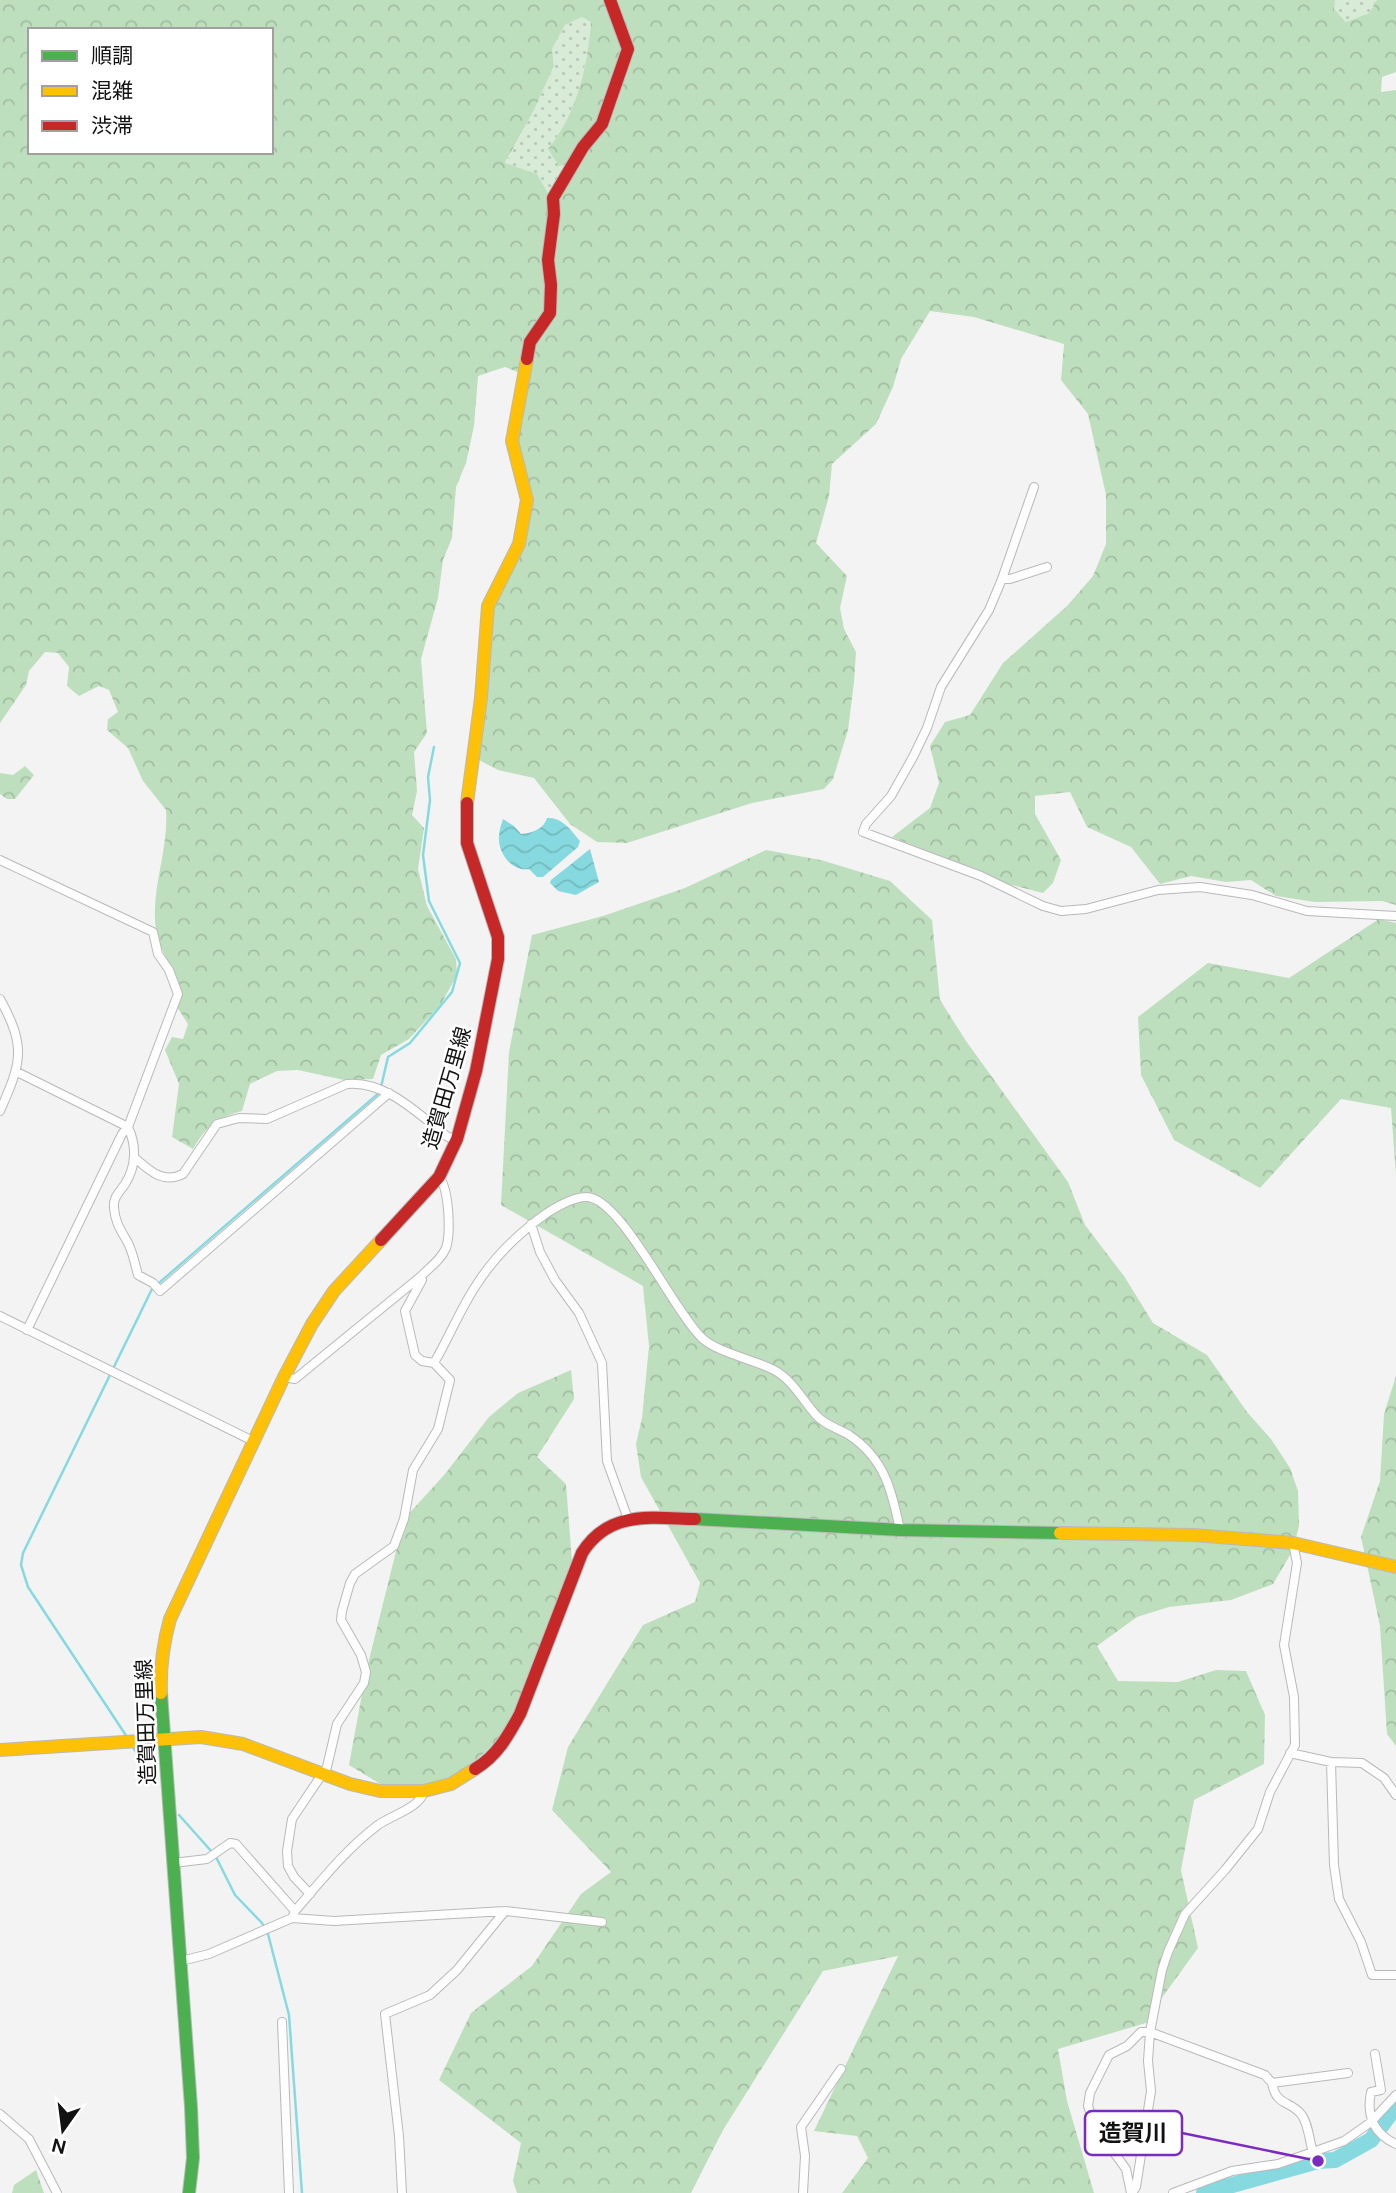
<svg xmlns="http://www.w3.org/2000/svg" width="1396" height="2193" viewBox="0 0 1396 2193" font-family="'DM Sans','Noto Sans JP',sans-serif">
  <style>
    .grass { fill: url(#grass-dots) }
    .forest { fill: url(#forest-crowns); fill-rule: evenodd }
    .water { fill: url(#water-waves) }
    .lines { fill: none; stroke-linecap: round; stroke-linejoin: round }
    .stream { stroke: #86dadf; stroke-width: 2.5 }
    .river { stroke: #86dadf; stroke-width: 16 }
    .street-casing { stroke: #b9b9b9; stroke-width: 10 }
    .fast-casing { stroke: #b9b9b9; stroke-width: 14 }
    .slow-casing { stroke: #b9b9b9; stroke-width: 14 }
    .jam-casing { stroke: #b9b9b9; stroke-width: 14 }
    .street { stroke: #fdfdfd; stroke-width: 8 }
    .fast { stroke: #4caf50; stroke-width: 12 }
    .slow { stroke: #ffc107; stroke-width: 12 }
    .jam { stroke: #c62828; stroke-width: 12 }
    .labels { text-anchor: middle; stroke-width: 5; stroke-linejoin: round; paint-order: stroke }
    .street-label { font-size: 21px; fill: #121213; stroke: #fff }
    .leader { fill: none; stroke: #7b2cbf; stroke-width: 2.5 }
    .callout-dot { fill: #7b2cbf; stroke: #fff; stroke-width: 2.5 }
    .callout { fill: #fff; stroke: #7b2cbf; stroke-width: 2.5 }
    .callout-label { font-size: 23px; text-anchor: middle; font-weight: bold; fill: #121213 }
  </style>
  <defs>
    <pattern id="grass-dots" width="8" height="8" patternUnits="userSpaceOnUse" patternTransform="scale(1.75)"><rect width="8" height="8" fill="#d8ebd6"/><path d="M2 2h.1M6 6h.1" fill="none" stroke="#b8c8b7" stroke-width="1.8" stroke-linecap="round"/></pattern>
    <pattern id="forest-crowns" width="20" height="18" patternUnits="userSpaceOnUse" patternTransform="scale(1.75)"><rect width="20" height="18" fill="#bedfbd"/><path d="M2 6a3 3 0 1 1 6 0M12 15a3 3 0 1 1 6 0" fill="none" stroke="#a2bea2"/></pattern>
    <pattern id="water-waves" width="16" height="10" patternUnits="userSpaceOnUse" patternTransform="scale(1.75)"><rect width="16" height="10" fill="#86dadf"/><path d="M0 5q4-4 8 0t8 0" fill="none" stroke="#73babe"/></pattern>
  </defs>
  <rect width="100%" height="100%" fill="#f3f3f3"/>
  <path class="grass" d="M1335 0H1377L1369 13 1346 22 1334 9Z
    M582 17 591 22C587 67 577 113 548 149L570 164 550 197 505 164 534 110 554 66 552 49 565 25Z"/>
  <path class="forest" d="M0 0H607L624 49 599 122 570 164 559 166 548 149C577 113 587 68 591 22L582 17 565 25 552 49 554 66 534 110 505 163 537 174 550 197 546 312 522 374 505 367 478 376 474 426 466 463 456 487 452 538 443 560 438 598 421 659 427 733 414 752 417 791 412 815 424 828 418 869 427 906 456 959 457 975 441 1004 409 1039 381 1055 373 1079 344 1080 298 1070 277 1071 250 1084 242 1111C215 1118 207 1126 193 1149L172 1137 179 1084 165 1050 172 1037 183 1039 188 1024 177 1007C178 1003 181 996 181 991 178 971 159 953 156 930 150 890 169 850 166 810L143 781 128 748 107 730 108 719 118 712 109 690 99 686 79 696 67 686 69 667 58 653 45 652 29 671 26 685 0 723ZM30 30H271V152H30Z
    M615 0H1335L1334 9 1346 22 1369 13 1377 0H1396V72L1382 77 1381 92 1396 90V905L1382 901 1315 902 1276 896 1251 880 1226 882 1191 876 1160 884 1131 847 1087 827 1070 792 1035 796V814L1061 860 1053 883 1043 893 1008 884 892 837 930 808 939 783 930 746 945 722 970 715 1003 663 1067 606 1093 576 1106 544V495L1088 414 1061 380 1064 344 974 317 930 311 901 359 893 387 876 424 832 464 829 496 816 543 847 576 840 608 844 629 856 652 854 682 848 730 833 779 824 789 752 803 627 843 597 842 570 824 534 778 498 770 479 760 478 750 492 607 524 545 517 441 535 344 554 315 553 260 558 199 633 49Z
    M25 766 34 775 15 799H7L0 794V773L13 775Z
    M766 850 821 860 890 881 932 920 940 1000 966 1041 1068 1182 1085 1225 1124 1276 1153 1323 1207 1355 1247 1412 1271 1439 1290 1468 1298 1491 1299 1526 1293 1550 1273 1584 1231 1600 1169 1607 1137 1617 1097 1646 1118 1681 1178 1682 1216 1670 1246 1671 1265 1715 1264 1764 1194 1800 1181 1870 1198 1948 1161 1999 1156 2020 1058 2049 1067 2101 1094 2193H842L868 2158 857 2136 814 2131 898 1956 823 1971 723 2130 691 2193H517L513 2181 521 2143 439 2080 471 2013 532 1966 581 1894 611 1872 552 1810 568 1747 643 1625 695 1602 700 1583 641 1477 636 1444 642 1418 649 1346 643 1286 501 1205 509 1052 532 935 603 916 685 888Z
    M1379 919 1396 923V1175L1391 1108 1341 1099 1260 1188 1174 1140 1141 1075 1138 1017 1208 963 1289 978Z
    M571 1370 574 1399 537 1457 566 1484 573 1574 514 1725 451 1784 395 1793 349 1765 366 1672 404 1519 445 1474 489 1417 518 1393Z
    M1396 1376V1746L1387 1734 1380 1626 1361 1537 1380 1481 1384 1414Z
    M36 2170 44 2193H12L14 2185Z"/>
  <path class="water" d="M547 818C562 817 571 830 580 841L578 847 543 877H537L529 869C512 872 498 853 499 837 499 831 501 825 503 819L514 826 521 834C532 833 544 829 547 818Z
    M590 849 599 882 576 895 558 891 550 883 551 880Z"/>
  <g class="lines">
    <path class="stream" d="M381 1087 388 1057 410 1043 452 992 460 963 429 901 423 855 430 800 428 777 434 747
      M127 1737 28 1587 21 1565 23 1553 152 1289 379 1093
      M132 1746 156 1781
      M179 1815 212 1852
      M216 1857 235 1895 262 1923 268 1934 289 2015 302 2193"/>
    <path class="river" d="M1204 2193 1318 2161 1335 2160 1371 2140 1396 2106"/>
    <g class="street-casing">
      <path id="street" d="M1034 487 1002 579 989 610 941 687 927 728 913 757 891 796 866 824 863 832 981 876 1043 906 1061 911 1086 909 1158 890 1200 887 1252 895 1307 911 1396 916
        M1002 579H1010L1047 567
        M0 860 153 932 158 954 169 970 178 994 128 1127 122 1134 27 1330
        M0 999C27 1048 21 1063 0 1111
        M17 1072 128 1127C137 1146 136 1167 125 1184 119 1193 113 1197 114 1208 115 1223 122 1232 128 1243 133 1253 135 1264 138 1275L153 1283 160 1291 389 1093
        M135 1158C150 1171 163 1184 183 1174L217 1124 239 1118 267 1119 347 1084C386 1080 419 1115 448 1137L457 1139
        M531 1224 540 1252 555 1280 579 1313 602 1363 607 1461 628 1519
        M0 1316 255 1442
        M434 1363C449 1338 460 1309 477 1284 495 1256 520 1232 547 1213 558 1206 574 1197 586 1197 620 1196 674 1312 702 1338 718 1353 753 1359 774 1370 793 1380 803 1401 817 1416 825 1425 839 1429 849 1435 885 1459 892 1491 900 1530
        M284 1377 295 1379 420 1277C429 1268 441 1260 446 1248 451 1233 449 1188 439 1177
        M1290 1753 1331 1762 1362 1763 1384 1778 1396 1795
        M1331 1762 1334 1865 1339 1899 1361 1942 1372 1975H1396
        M173 1863 207 1859 230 1843 236 1844 295 1911
        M310 1894 294 1877 288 1866 287 1851 292 1819 327 1767 337 1724 364 1683 366 1672 361 1655 341 1620 342 1611 350 1583 355 1574 394 1546 404 1519 413 1470 438 1429 450 1380 434 1363 422 1361 415 1355 405 1311 422 1280 420 1277
        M292 1918 295 1911C321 1881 346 1849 378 1825 392 1815 420 1808 424 1791
        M181 1961 209 1954 292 1918 334 1921 505 1911 602 1922
        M282 2022 289 2193
        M1375 2054 1381 2090 1371 2092C1366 2116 1374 2134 1396 2144
        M1272 2083C1276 2106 1289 2100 1301 2114 1309 2124 1309 2141 1313 2152L1344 2141 1371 2122 1396 2095
        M0 2114 29 2139 57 2193
        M402 2193 399 2136 385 2014 430 1995 457 1970 505 1911
        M803 2193 805 2156 801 2127 841 2069
        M1131 2193 1126 2169 1096 2128 1088 2106 1090 2093 1109 2055 1127 2046 1141 2032H1150L1265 2075 1272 2083 1348 2073
        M1132 2193 1136 2187 1151 2091 1148 2061 1150 2032 1162 1970 1168 1952 1185 1914 1225 1870 1258 1829 1270 1792 1295 1745 1294 1697 1284 1645 1297 1563 1293 1543
        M1173 2193 1232 2171 1278 2164 1313 2152"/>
    </g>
    <g class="fast-casing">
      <path id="fast" d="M695 1519 900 1530 1060 1533
        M161 1693 191 2107 193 2158 189 2193"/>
    </g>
    <g class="slow-casing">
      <path id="slow" d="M467 803 481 698 488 606 519 544 527 500 512 441 527 359
        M1060 1533 1194 1535 1293 1543 1396 1567
        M161 1693C160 1667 163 1644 170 1619L284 1377 312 1324 334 1291 381 1240
        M0 1750 201 1737 243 1744 350 1784 380 1791H424L451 1784 475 1769"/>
    </g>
    <g class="jam-casing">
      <path id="jam" d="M527 359 530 342 550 313 551 285 548 260 554 214 553 198 583 147 602 124 628 49 610 0
        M381 1240 439 1177 457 1139 476 1071 498 959V937L467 843V803
        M475 1769C497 1756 508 1736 520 1714L582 1553C609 1510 651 1518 695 1519"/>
    </g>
    <use href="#street" class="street"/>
    <use href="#fast" class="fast"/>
    <use href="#slow" class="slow"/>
    <use href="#jam" class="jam"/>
  </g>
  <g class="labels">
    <g class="street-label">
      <text transform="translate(447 1088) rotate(-74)" y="7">造賀田万里線</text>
      <text transform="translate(146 1722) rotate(-92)" y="7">造賀田万里線</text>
    </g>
  </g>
  <path class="leader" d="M1318 2161L1182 2133"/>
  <circle class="callout-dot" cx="1318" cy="2161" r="7"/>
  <rect class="callout" x="1085" y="2111" width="97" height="44" rx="7"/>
  <g class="callout-label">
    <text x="1133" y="2141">造賀川</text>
  </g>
  <rect x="28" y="28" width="245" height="126" fill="#ffffff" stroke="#a0a0a1" stroke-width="2"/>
  <rect x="42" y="51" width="35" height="10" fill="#4caf50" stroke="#a0a0a1" stroke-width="2"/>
  <text x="91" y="63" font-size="21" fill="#121213">順調</text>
  <rect x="42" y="86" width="35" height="10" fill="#ffc107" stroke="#a0a0a1" stroke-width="2"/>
  <text x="91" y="98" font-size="21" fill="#121213">混雑</text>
  <rect x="42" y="121" width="35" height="10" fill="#c62828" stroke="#a0a0a1" stroke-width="2"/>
  <text x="91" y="133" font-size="21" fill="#121213">渋滞</text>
  <g transform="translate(63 2130) rotate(194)" stroke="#ffffff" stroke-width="5" paint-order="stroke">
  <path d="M0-5L12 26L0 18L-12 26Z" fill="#121213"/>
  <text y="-10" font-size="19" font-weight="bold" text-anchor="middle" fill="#121213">N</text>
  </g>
</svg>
